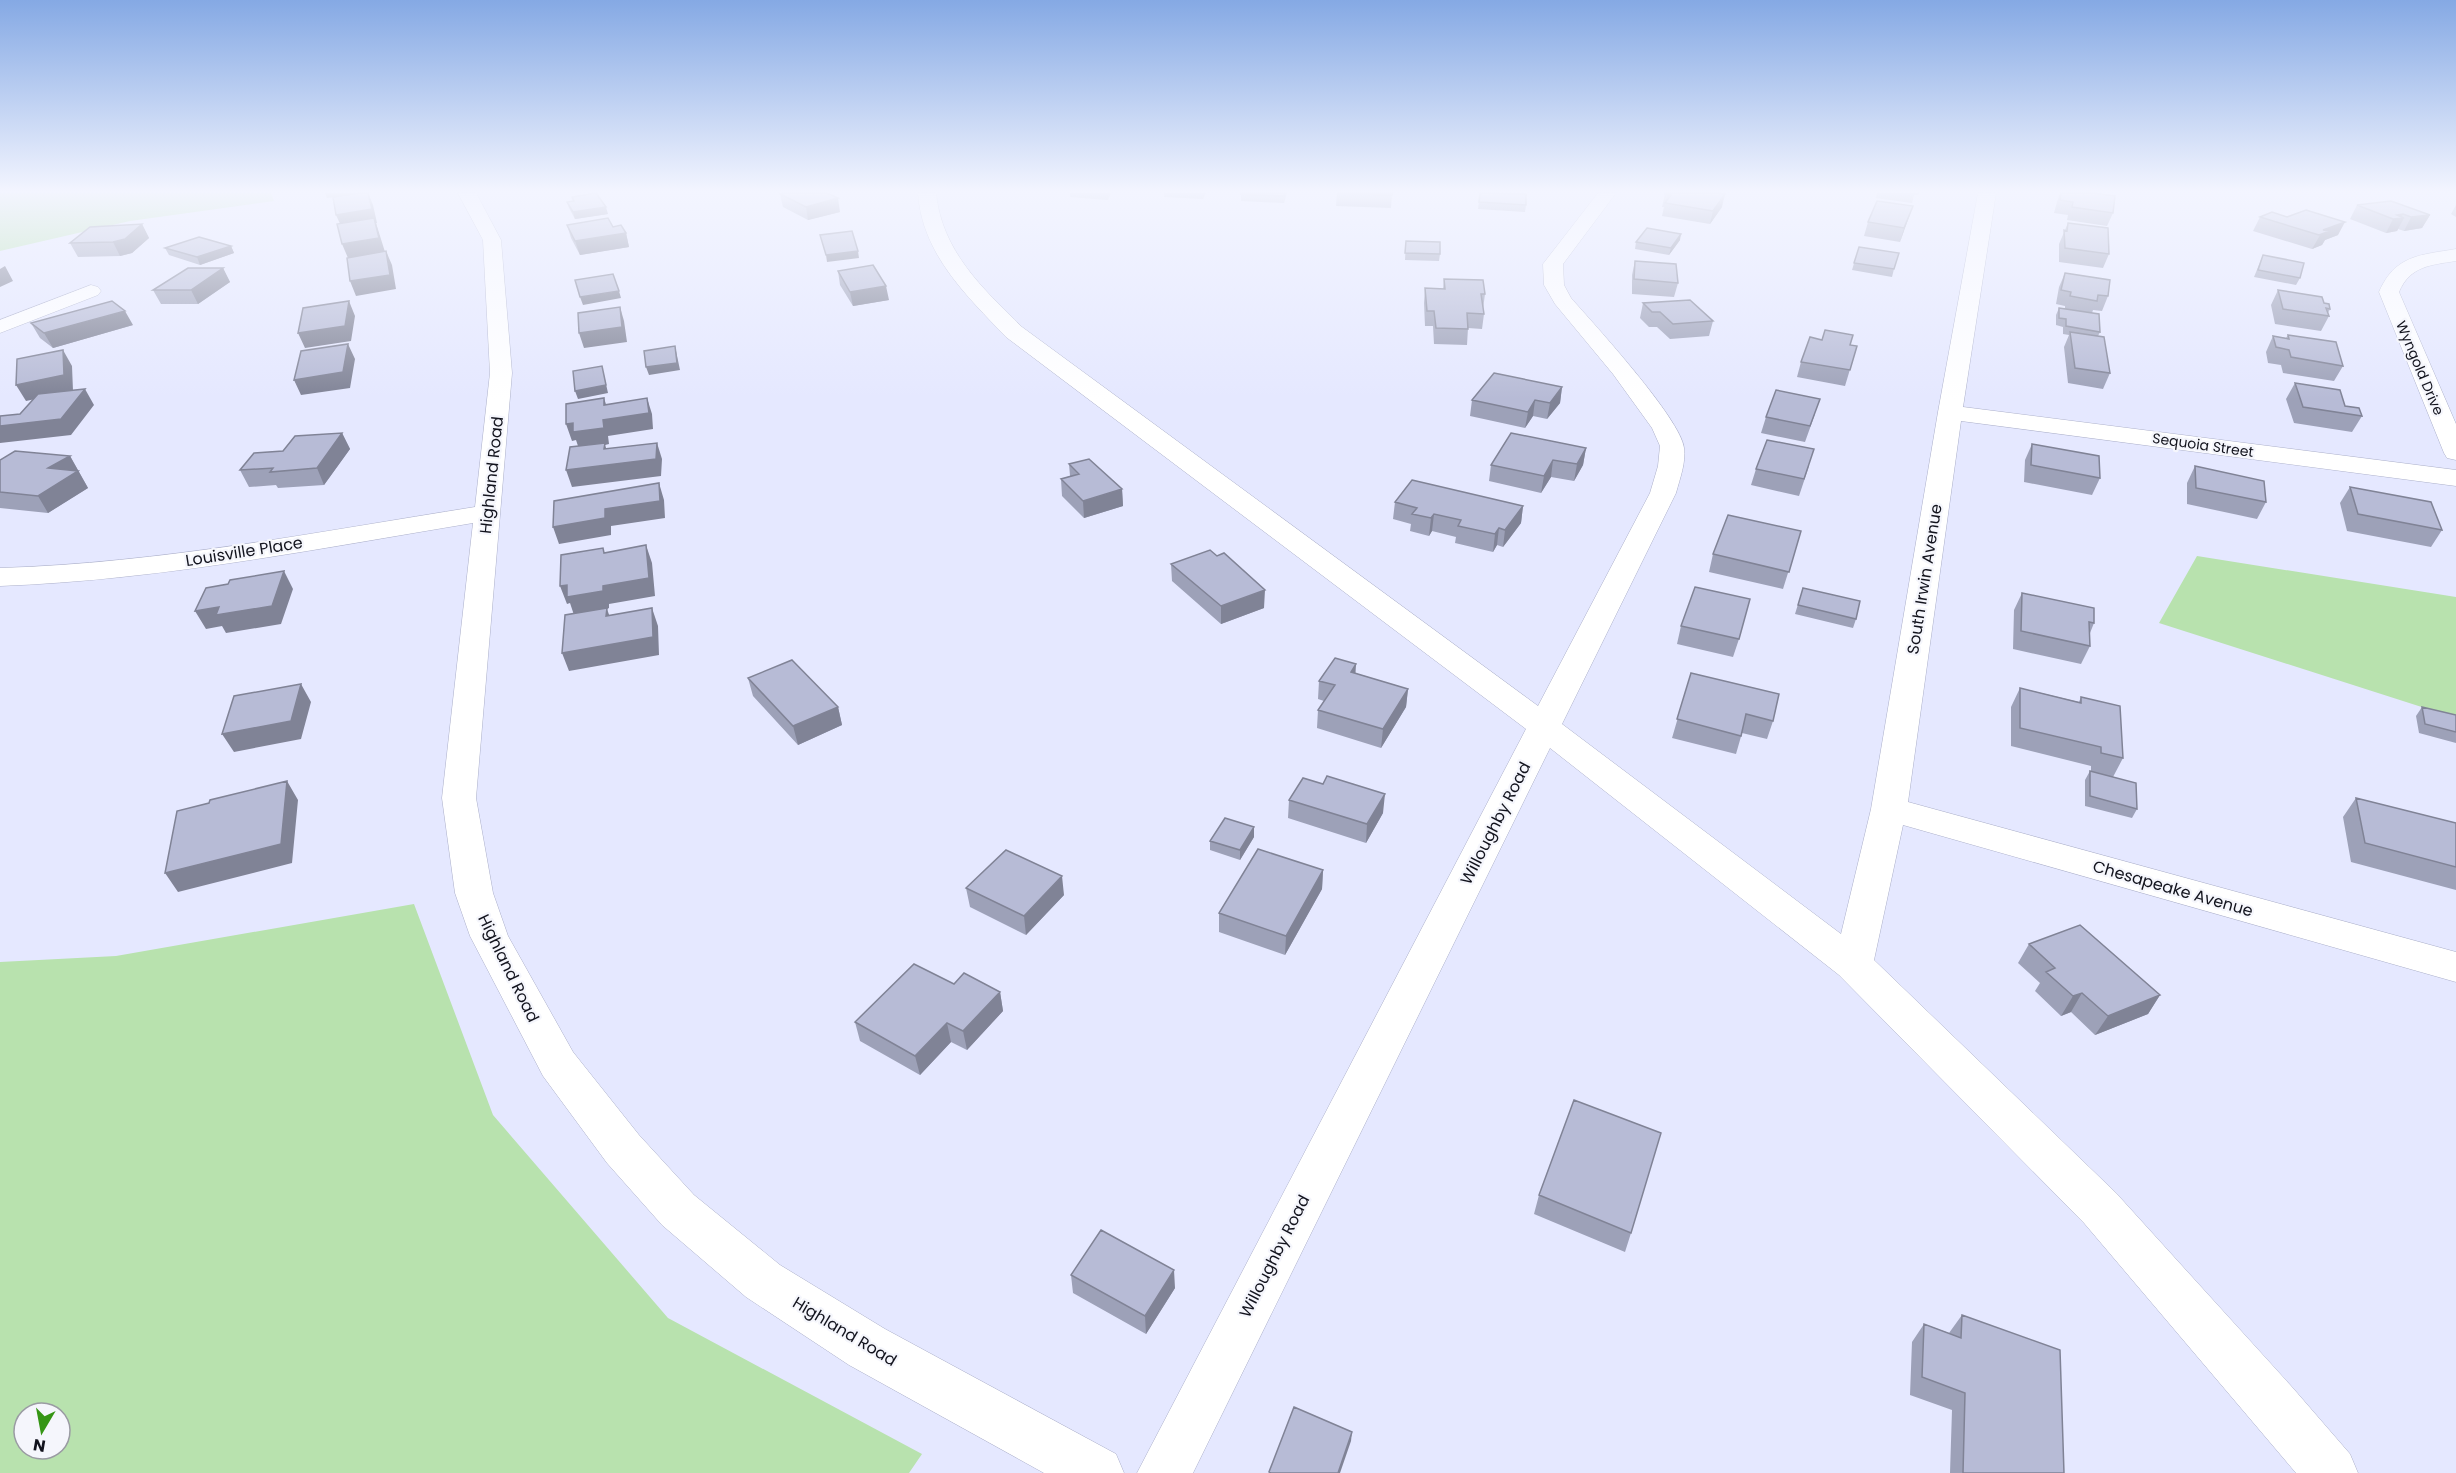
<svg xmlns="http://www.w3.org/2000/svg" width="2456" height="1473" viewBox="0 0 2456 1473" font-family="Poppins,sans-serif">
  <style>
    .green { fill: #b8e2ae; fill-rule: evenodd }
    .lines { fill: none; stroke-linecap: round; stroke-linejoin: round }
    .minor-casing { stroke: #abafc9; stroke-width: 1 }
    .minor { fill: #fff; fill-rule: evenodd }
    .wall { fill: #9da1b8 }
    .shaded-wall { fill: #808396 }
    .building { fill: #b7bbd6; stroke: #808396; stroke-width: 1.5 }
    .labels { text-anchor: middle; stroke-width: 4.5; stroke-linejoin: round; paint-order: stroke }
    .far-street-label { font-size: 14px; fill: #12131d; stroke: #f5f6fc }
    .street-label { font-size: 16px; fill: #12131d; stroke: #f5f6fc }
  </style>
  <rect width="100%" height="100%" fill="#e5e8ff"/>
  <path class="green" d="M0 193H271L274 201 130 221 0 251Z
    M2197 556 2456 597V718L2159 623Z
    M414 904 493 1115 668 1318 922 1454 909 1473H0V962L116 956ZM24 1413H60V1449H24Z"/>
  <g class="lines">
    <g class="minor-casing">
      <path id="minor" d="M458 193H476L501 240 512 373 476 798 493 893 508 936 573 1052 639 1135 694 1195 780 1265 885 1329 1116 1454 1124 1473H1044L849 1365 746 1297 662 1225 607 1163 543 1076 470 936 455 893 442 798 473 523C316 549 159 580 0 586V568C160 563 317 532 475 507L490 373 483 240Z
        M918 193H936C942 251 982 288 1022 327L1538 706 1650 493 1658 466 1660 446 1652 428 1613 374 1555 304 1544 285 1543 264 1598 193H1616L1563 264 1564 285 1571 298C1594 324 1681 419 1684 448 1686 463 1680 478 1676 493L1562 724 1841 934 1871 809 1938 412 1978 193H1996L1963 407 2456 470V486L1961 421 1908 802 2456 952V982L1903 825 1874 960 2116 1193 2292 1387 2350 1454 2358 1473H2296L2084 1223 1839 975 1550 748 1193 1473H1137L1526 729 1006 337C966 295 922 254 918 193Z
        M2456 249V261C2431 265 2410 266 2399 292L2456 424V460L2447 458 2444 453 2379 292C2395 255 2420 255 2456 249Z
        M91 285 98 287 101 291 98 295 0 333V320Z"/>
    </g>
    <use href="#minor" class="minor"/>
  </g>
  <path class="wall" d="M1070 193H1111L1108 200 1070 197Z
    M1164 193H1206L1203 199 1164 197Z
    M1287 193 1284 203 1241 201V194Z
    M1337 193H1392L1391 208 1336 206Z
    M1480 193 1526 205 1525 212 1478 209Z
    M1876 193H1919L1918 195H1914L1912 203 1876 198 1877 193Z
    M2060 193H2093L2113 213 2107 226 2067 220 2068 215 2054 213 2057 202Z
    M780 194 840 212 808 220 783 207Z
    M1665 194 1722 207 1710 224 1662 216 1664 207H1662Z
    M572 197 608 214 575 219 569 208 567 202 573 201Z
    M2357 205 2430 215 2422 228 2404 231 2398 229 2397 231 2386 233 2350 219Z
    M2456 205V217L2451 214Z
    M1913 206 1900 242 1864 236 1868 222Z
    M2260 217 2338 235 2325 240 2322 245 2312 249 2253 231Z
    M2068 223 2109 254 2103 268 2059 262V244Z
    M142 224 149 238 132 253 120 256 78 257 70 243Z
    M567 225 613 227 626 233 629 247 580 255 571 238Z
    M1680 240 1669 255 1635 249 1636 242Z
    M1406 241 1440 254 1439 261 1405 260Z
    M231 246 234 253 200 265 169 255 165 248Z
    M1859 247 1894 269 1892 277 1852 270Z
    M2263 255 2300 278 2296 285 2254 277Z
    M1635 261 1678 283 1674 297 1632 294V275Z
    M223 268 230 282 198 304H161L153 290Z
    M838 271 889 300 853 306 840 285Z
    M2065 273 2108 296 2102 311 2093 310 2092 313 2100 332 2098 336 2110 373 2103 389 2068 383 2064 347 2069 335 2063 334V327L2056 325V315L2059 308 2065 309V306L2056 304 2059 287Z
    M1444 279 1485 294 1483 309 1484 314 1482 329 1468 328 1467 345 1434 344 1433 326H1425L1424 303 1425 288 1443 289Z
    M2278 290 2324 303 2330 309 2328 313 2329 316 2321 331 2275 324 2271 305Z
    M1643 303 1713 321 1709 336 1670 339 1657 327H1649L1640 318Z
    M31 323 133 325 53 348 40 338Z
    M2288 335 2343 366 2334 381 2283 373 2281 365 2268 363 2266 352 2273 336 2286 338Z
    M1850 345 1857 346 1845 386 1797 377 1801 362Z
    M2295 383 2345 406 2362 416 2352 432 2294 423 2286 399Z
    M1562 387 1560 403 1547 419 1533 416 1525 428 1470 416 1472 400Z
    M1815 414 1805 442 1761 433 1766 417Z
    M342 433 350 449 324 485 278 488 276 485 249 487 240 470 283 451Z
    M2032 444 2100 478 2092 495 2024 482 2025 460Z
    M1586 448 1583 465 1574 481 1551 477 1541 493 1489 481 1491 465Z
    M70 456 88 488 48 513 0 508V460Z
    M1069 464 1122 489 1123 506 1084 518 1062 496 1061 479 1070 476Z
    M1809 466 1799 496 1751 485 1756 469Z
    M2195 466 2266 502 2257 519 2187 504V483Z
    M2350 487 2442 530 2431 547 2347 531 2340 503Z
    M1395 502 1523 506 1521 523 1503 547 1497 545 1493 552 1455 543 1456 537 1432 531 1429 536 1410 531 1411 524 1393 519Z
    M1801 531 1783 589 1709 572 1713 554Z
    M1171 564 1264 608 1221 624 1172 581Z
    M1803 588 1856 619 1853 628 1795 614Z
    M2022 593 2094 623 2090 633V646L2081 664 2013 649 2014 610Z
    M1681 626 1739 639 1733 657 1677 644Z
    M1355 673 1408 689 1406 707 1381 748 1317 728 1318 710 1324 701 1318 699 1319 681Z
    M1691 673 1773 721 1767 739 1742 733 1736 754 1672 738Z
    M748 678 838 707 842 725 798 745 753 696Z
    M2020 688 2079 702 2081 697 2123 758 2113 777 2137 809 2132 818 2085 806V780L2090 771H2091V766L2011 746V707Z
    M2422 707 2456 715V743L2419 733 2416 716Z
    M2356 798 2456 823V890L2351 862 2343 817Z
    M1289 800 1383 813 1366 843 1288 818Z
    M1254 837 1240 860 1210 850V841Z
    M1323 870 1322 889 1285 955 1219 932V913Z
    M966 888 1064 895 1026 935 970 907Z
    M2029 944 2160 995 2148 1014 2095 1035 2071 1012 2061 1016 2035 991 2040 983 2018 963Z
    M954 984 1000 992 1003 1011 967 1050 951 1042 920 1075 860 1041 855 1022Z
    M1539 1195 1631 1233 1625 1252 1534 1214Z
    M1071 1275 1175 1288 1146 1334 1073 1293Z
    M1962 1315 2064 1473H1950L1952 1410 1910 1395 1912 1342 1924 1324 1949 1333Z"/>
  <path class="shaded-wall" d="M325 193H364L327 198Z
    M368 193 373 205 377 223H376L385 252 348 258 342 244V228L336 215Z
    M1725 194 1722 207 1710 224 1713 211Z
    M838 198 840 212 808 220 806 207Z
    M1913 206 1908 219 1900 242 1904 228Z
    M606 207 608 214 575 219 573 212Z
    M2403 214 2401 218H2404L2397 231 2386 233 2393 219 2397 215Z
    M2430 215 2422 228 2404 231 2411 217Z
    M2345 222 2338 235 2325 240 2322 245 2312 249 2323 230Z
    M142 224 149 238 132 253 120 256 113 242Z
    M626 233 629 247 580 255 575 241Z
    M1681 234 1680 240 1669 255 1671 248Z
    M231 246 234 253 200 265 197 257Z
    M386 251 392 265 396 289 356 296 350 281Z
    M858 251 859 258 827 262 826 255Z
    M5 266 13 281 0 287V269Z
    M223 268 230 282 198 304 191 290Z
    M886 286 889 300 853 306 850 292Z
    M619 291 621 298 583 305 580 297Z
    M349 301 355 316 351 341 305 348 298 333Z
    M620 307 624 321 627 342 584 348 579 333Z
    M125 311 133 325 53 348 44 333Z
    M348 344 355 359 350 388 301 395 294 380Z
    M675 346 680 370 649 375 646 367Z
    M63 350 72 366 73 391 26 401 16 385Z
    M602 366 608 393 578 399 575 391Z
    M1562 387 1560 403 1547 419 1550 403Z
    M85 389 94 405 71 435 0 443V426Z
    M604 398 609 414 647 398 652 414 653 429 608 436 609 444 605 445 610 459 657 443 662 459 661 476 572 487 566 470 579 449 576 440 572 441 566 424 604 405Z
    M1535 400 1533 416 1525 428 1528 412Z
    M342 433 350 449 324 485 317 468Z
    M1586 448 1583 465 1574 481 1577 464Z
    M70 456 88 488 48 513 38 496 48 468Z
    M1553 460 1551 477 1541 493 1544 476Z
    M659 483 664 500 665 518 611 526V535L559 544 553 527 605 509Z
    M1122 489 1123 506 1084 518 1083 501Z
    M1523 506 1521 523 1503 547 1505 530Z
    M1434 514 1432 531 1429 536 1431 518Z
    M1499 528 1497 545 1493 552 1495 534Z
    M646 545 652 563 655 596 609 604V608L607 609 613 626 574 615 570 603 567 604 560 586 567 585 603 586Z
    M284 571 293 589 281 624 226 633 222 626 206 629 195 611Z
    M1265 590 1264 608 1221 624V606Z
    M652 608 658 626 659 655 569 671 562 653Z
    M1356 664 1355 682 1351 672Z
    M301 684 311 702 301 739 234 752 222 734Z
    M1408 689 1406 707 1381 748 1383 729Z
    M838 707 842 725 798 745 793 726Z
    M287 781 298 800 292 863 178 892 165 873Z
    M1385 794 1383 813 1366 843 1367 824Z
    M1254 827V837L1240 860V850Z
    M1323 870 1322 889 1285 955 1286 936Z
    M1062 876 1064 895 1026 935 1024 916Z
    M1000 992 1003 1011 967 1050 963 1031Z
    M2082 993 2071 1012 2061 1016 2073 996Z
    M2160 995 2148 1014 2095 1035 2108 1016Z
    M947 1023 951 1042 920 1075 915 1056Z
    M1174 1270 1175 1288 1146 1334 1145 1316Z
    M1352 1432 1351 1441 1340 1473H1338Z"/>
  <path class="building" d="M360 193H368L372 209 336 215 333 197Z
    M596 193 606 207 573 212 567 202 574 201 572 197Z
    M783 193H827L838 198 806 207 780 194Z
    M1242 193H1285L1284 196 1241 194Z
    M1337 193H1392V195Z
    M1480 193 1526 194V205L1479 202Z
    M1666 193H1716L1725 194 1713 211 1665 203 1671 195 1665 194Z
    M2061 193H2093L2115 196 2113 213 2072 207 2073 202 2060 200Z
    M1877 201 1913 206 1904 228 1868 222Z
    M2391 201 2430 215 2411 217 2403 214 2397 215 2404 218 2393 219 2357 205Z
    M2306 210 2345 222 2323 230 2330 231 2319 235 2260 217 2272 212 2287 217Z
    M374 218 379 238 342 244 337 224Z
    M608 218 613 227 621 225 626 233 575 241 567 225Z
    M2068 223 2108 228 2109 254 2065 248 2064 230 2067 231Z
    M142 224 125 239 113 242 70 243 90 227Z
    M1647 228 1681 234 1671 248 1636 242Z
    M852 231 858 251 826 255 820 235Z
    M199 237 231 246 197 257 165 248Z
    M1406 241 1440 242V254L1405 253Z
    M1859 247 1899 253 1894 269 1854 263Z
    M386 251 390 275 350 281 347 258Z
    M2263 255 2304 263 2300 278 2258 270Z
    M1635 261 1676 264 1678 283 1634 279Z
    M873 265 886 286 850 292 838 271Z
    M188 268H223L191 290H153Z
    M2065 273 2110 280 2108 296 2098 295 2097 301 2070 296 2071 292 2061 290Z
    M613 274 619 291 580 297 575 280Z
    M1444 279 1483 280 1485 294H1481L1484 314 1467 313 1468 329 1436 328 1434 311H1427L1425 288 1445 289Z
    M2278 290 2322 297 2324 303 2329 304 2330 309 2326 308 2329 316 2283 309Z
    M1690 300 1713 321 1673 324 1660 312H1652L1643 303Z
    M112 301 125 311 44 333 31 323Z
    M349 301 345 326 298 333 303 308Z
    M620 307 622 327 579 333 578 313Z
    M2059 308 2099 314 2100 332 2066 326V319L2059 318Z
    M1825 330 1853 335 1850 345 1857 346 1850 370 1801 362 1810 337 1822 340Z
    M2070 332 2104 337 2110 373 2075 368Z
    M2288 335 2336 342 2343 366 2291 357 2289 350 2276 347 2273 336 2289 339Z
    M348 344 343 372 294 380 301 351Z
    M675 346 677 363 646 367 644 351Z
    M63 350 64 375 16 385 17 359Z
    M602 366 606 385 575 391 573 371Z
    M1494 373 1562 387 1550 403 1535 400 1528 412 1472 400Z
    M2295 383 2340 390 2345 406 2359 408 2362 416 2303 407Z
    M85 389 61 419 0 426V416L20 414 38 394Z
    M1776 390 1820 399 1810 426 1766 417Z
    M604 398V405L647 398 649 413 603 420 604 428 573 432V423L566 424V404Z
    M342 433 317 468 270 472 273 468 240 470 254 453 283 451 295 436Z
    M1511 433 1586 448 1577 464 1553 460 1544 476 1491 465Z
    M1767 440 1814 449 1804 479 1756 469Z
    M605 443 604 449 657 443 656 459 566 470 570 447Z
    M2032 444 2099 456 2100 478 2031 465Z
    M15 451 70 456 48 468 78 471 38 496 0 492V460Z
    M1089 459 1122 489 1083 501 1061 479 1079 474 1069 464Z
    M2195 466 2264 481 2266 502 2196 488Z
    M1412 480 1523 506 1505 530 1499 528 1495 534 1458 526 1461 520 1434 514 1431 518 1412 514 1417 508 1395 502Z
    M659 483 660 501 605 509V518L553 527 554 501Z
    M2350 487 2431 502 2442 530 2358 514Z
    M1728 515 1801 531 1789 572 1713 554Z
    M646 545 649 578 603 586V591L567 597V585L560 586 561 555 603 548 604 553Z
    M1210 550 1217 556 1224 553 1265 590 1221 606 1171 564Z
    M284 571 272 606 216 615 219 607 195 611 206 588 228 584 230 580Z
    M1695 587 1750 599 1739 639 1681 626Z
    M1803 588 1860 601 1856 619 1798 605Z
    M2022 593 2094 608V623L2089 622 2090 646 2021 631Z
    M607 608 606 616 652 608 653 637 562 653 565 615Z
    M1335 658 1356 664 1351 672 1408 689 1383 729 1318 710 1335 685 1319 681Z
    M792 660 838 707 793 726 748 678Z
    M1691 673 1779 694 1773 721 1746 714 1741 736 1677 719Z
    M301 684 291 721 222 734 234 696Z
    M2020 688 2081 703V697L2120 706 2123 758 2101 753V747L2020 728Z
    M2422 707 2456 715V732L2425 724Z
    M2090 771 2136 783 2137 809 2090 796Z
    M1327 776 1385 794 1367 824 1289 800 1303 778 1323 784Z
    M287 781 281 844 165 873 177 811 209 803 210 800Z
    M2356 798 2456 823V867L2365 843Z
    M1225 818 1254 827 1240 850 1210 841Z
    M1258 849 1323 870 1286 936 1219 913Z
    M1006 850 1062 876 1024 916 966 888Z
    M2080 925 2160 995 2108 1016 2082 993 2073 996 2046 972 2055 968 2029 944Z
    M914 964 954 984 964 973 1000 992 963 1031 947 1023 915 1056 855 1022Z
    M1574 1100 1661 1133 1631 1233 1539 1195Z
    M1101 1230 1174 1270 1145 1316 1071 1275Z
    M1962 1315 2060 1350 2064 1473H1963L1965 1393 1922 1377 1924 1324 1961 1338Z
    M1294 1407 1352 1432 1338 1473H1271L1269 1472Z"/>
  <linearGradient id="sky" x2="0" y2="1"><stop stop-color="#85a9e4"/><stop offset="0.48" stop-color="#f3f5ff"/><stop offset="1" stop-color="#f3f5ff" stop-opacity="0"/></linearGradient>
  <rect width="2456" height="399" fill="url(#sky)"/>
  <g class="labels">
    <g class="far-street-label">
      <text transform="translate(2420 368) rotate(67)" y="5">Wyngold Drive</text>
      <text transform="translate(2203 445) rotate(8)" y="5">Sequoia Street</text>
    </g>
    <g class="street-label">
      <text transform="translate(491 475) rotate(-84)" y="6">Highland Road</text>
      <text transform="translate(244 551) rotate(-9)" y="6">Louisville Place</text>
      <text transform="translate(1924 579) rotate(-81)" y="6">South Irwin Avenue</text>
      <text transform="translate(1495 823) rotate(-63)" y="6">Willoughby Road</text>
      <text transform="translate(2173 888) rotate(16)" y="6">Chesapeake Avenue</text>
      <text transform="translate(509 968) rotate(64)" y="6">Highland Road</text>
      <text transform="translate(1274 1256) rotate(-63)" y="6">Willoughby Road</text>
      <text transform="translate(845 1331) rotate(31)" y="6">Highland Road</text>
    </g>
  </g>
  <g transform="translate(42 1431) rotate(190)"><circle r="28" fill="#f5f6fc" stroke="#9a9ba3" stroke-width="1.5"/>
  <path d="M0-4.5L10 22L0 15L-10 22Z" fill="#359515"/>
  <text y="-9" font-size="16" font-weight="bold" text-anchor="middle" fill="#12131d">N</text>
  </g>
</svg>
